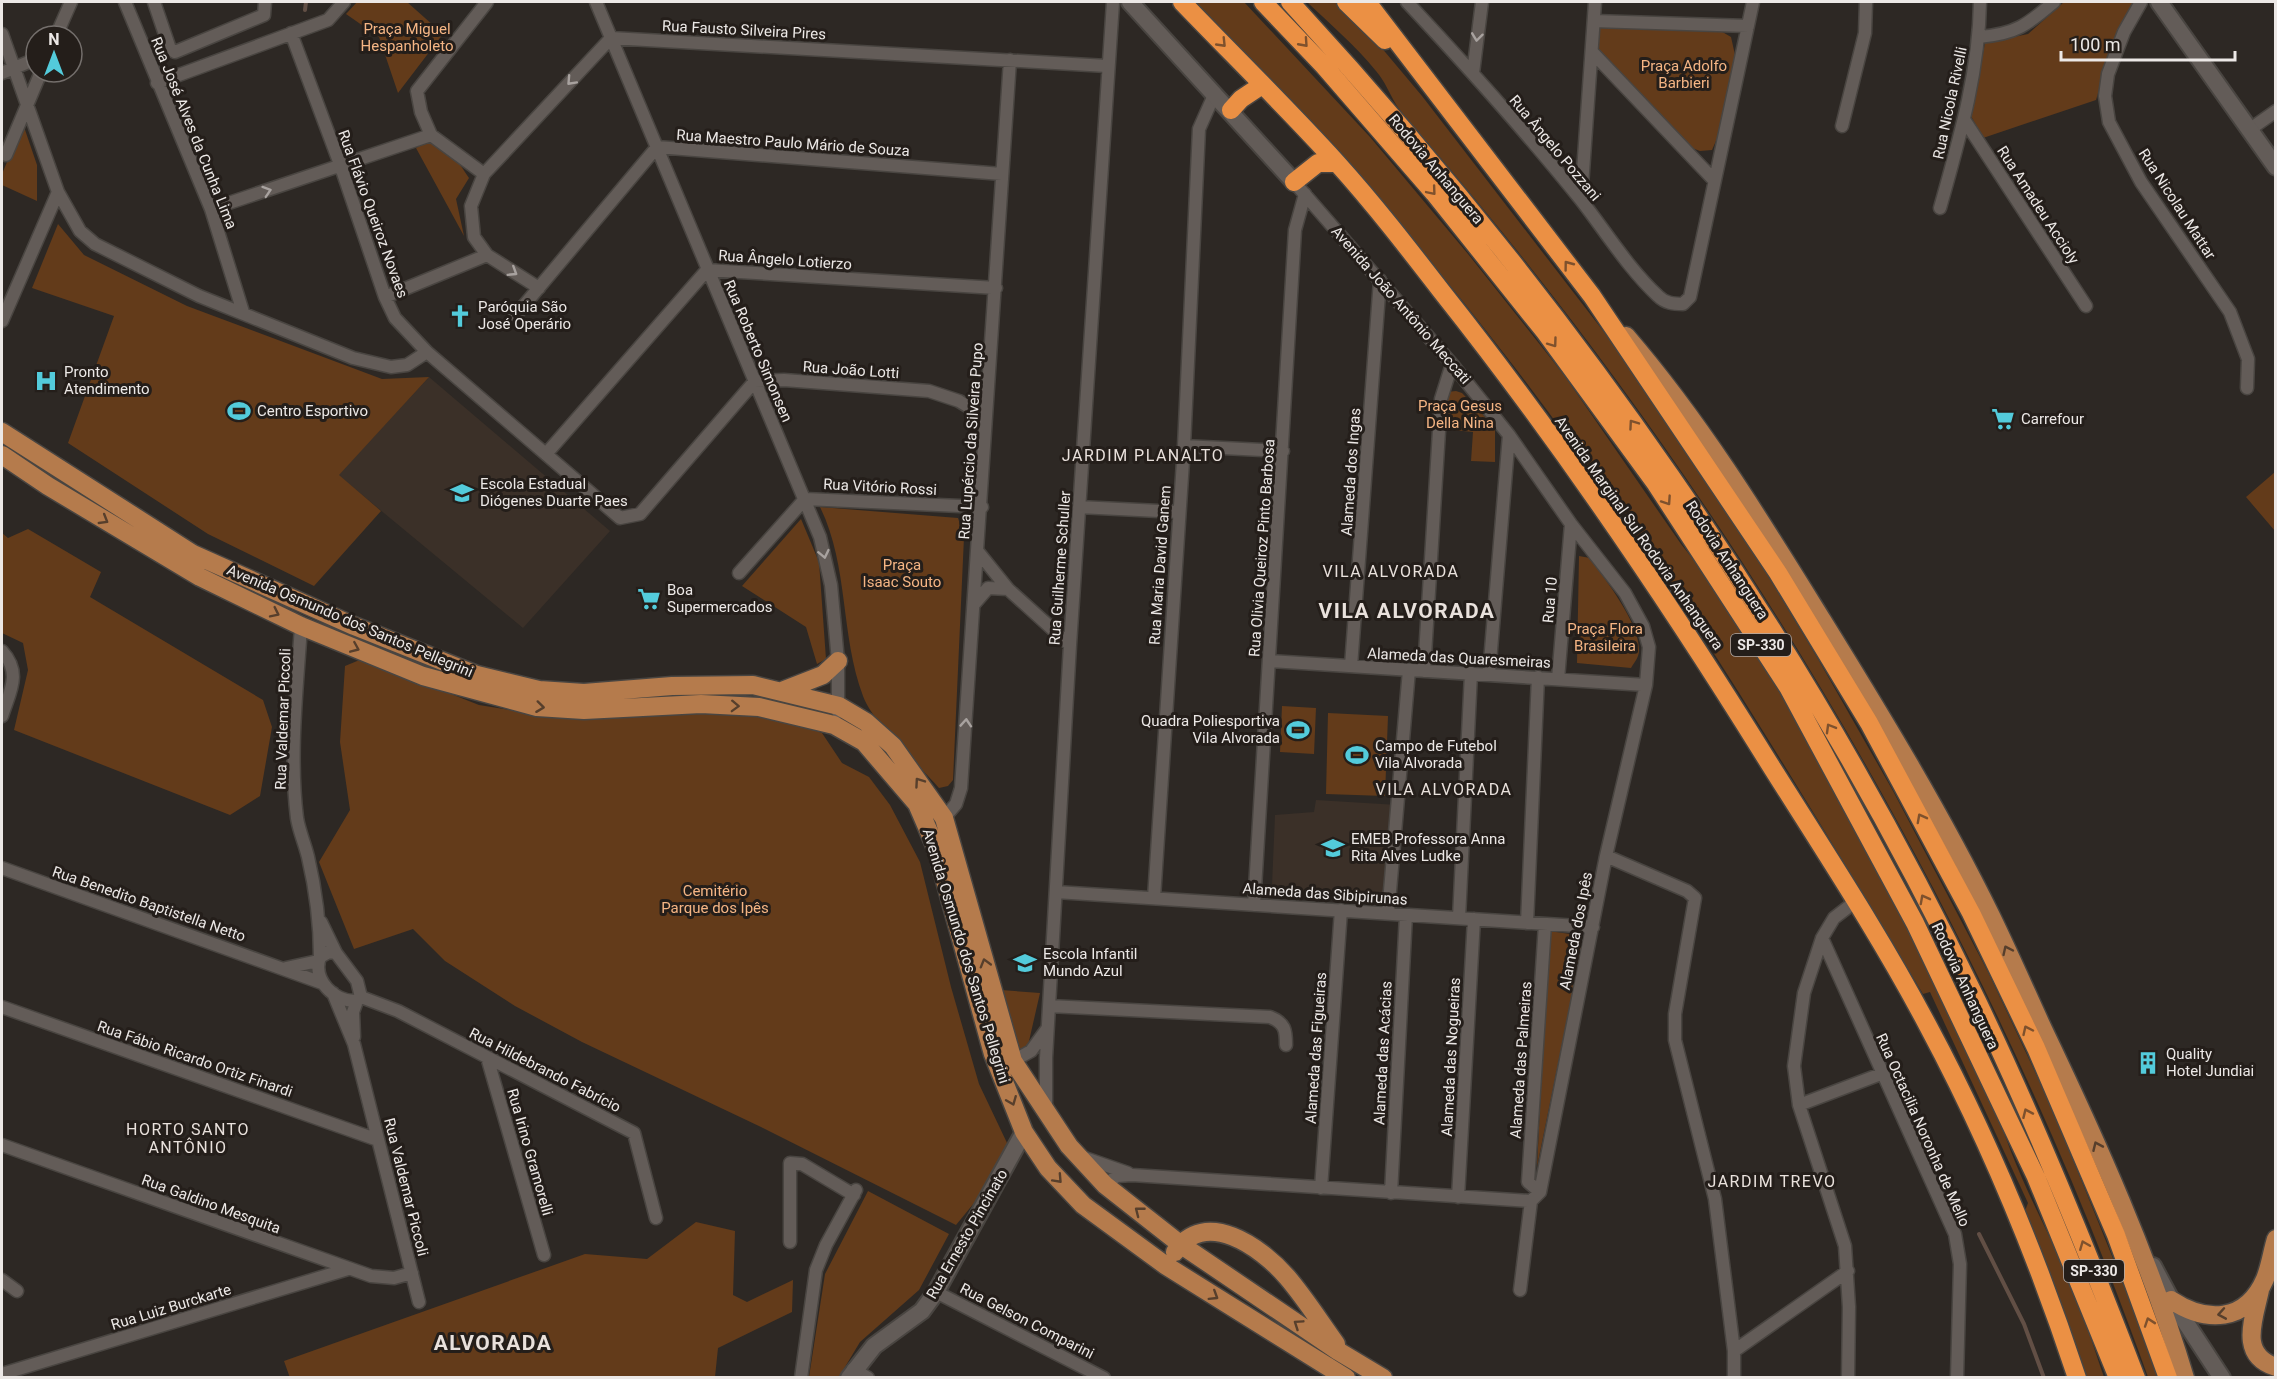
<svg xmlns="http://www.w3.org/2000/svg" width="2277" height="1379" viewBox="0 0 2277 1379" font-family="Roboto,sans-serif">
  <style>
    .built { fill: #3b3028 }
    .green { fill: #633b1a }
    .lines { fill: none; stroke-linecap: round; stroke-linejoin: round }
    .stream { stroke: #624f45; stroke-width: 4 }
    .street-casing { stroke: #494541; stroke-width: 15 }
    .secondary-casing { stroke: #494541; stroke-width: 20 }
    .primary-casing { stroke: #494541; stroke-width: 21 }
    .highway-casing { stroke: #494541; stroke-width: 21 }
    .street { stroke: #635c58; stroke-width: 12 }
    .secondary { stroke: #635c58; stroke-width: 16 }
    .primary { stroke: #b57b4c; stroke-width: 18 }
    .highway { stroke: #eb9044; stroke-width: 18 }
    .oneway { stroke: #a8a29f }
    .oneway2 { stroke: #7e512d }
    .oneway3 { stroke: #573f2c }
    .labels { text-anchor: middle; stroke-width: 6; stroke-linejoin: round; paint-order: stroke }
    .shield { fill: #241e1a; stroke: #b0aba9; stroke-width: 1.5 }
    .shield-label { font-size: 14px; font-weight: bold; fill: #ece8e6 }
    .park-label { font-size: 15px; fill: #f5b584; stroke: #241e1a }
    .street-label { font-size: 15px; fill: #ece8e6; stroke: #241e1a }
    .poi-label { font-size: 15px; fill: #ece8e6; stroke: #241e1a; text-anchor: start }
    .neighbourhood-label { font-size: 16px; letter-spacing: 1.5px; fill: #e9e1dc; stroke: #241e1a }
    .district-label { font-size: 21px; font-weight: bold; letter-spacing: 1.5px; fill: #e9e1dc; stroke: #241e1a }
  </style>
  <rect width="100%" height="100%" fill="#2d2824"/>
  <path class="built" d="M429 377 610 531 523 628 338 475Z
    M1316 800 1398 805 1384 892 1376 896 1279 894 1272 885 1275 815 1314 812Z"/>
  <path class="green" d="M357 2H407L443 34 398 93 379 37 346 14Z
    M1195 2H1244L1370 137 1468 254 1564 375 1681 544 1718 591 1814 746 1993 1095C2007 1154 2037 1210 2063 1265 2080 1301 2091 1340 2104 1377H2084L2025 1211 2028 1203 1930 992 1923 994C1791 775 1660 554 1502 351 1407 228 1302 113 1195 2Z
    M1307 2H1338L1365 28 1422 96 1624 358 1756 556 1818 659 1893 791 1989 974 2052 1108 2161 1377H2148C1991 938 1746 517 1444 162 1429 144 1411 126 1397 106 1390 95 1385 81 1376 71 1356 46 1330 24 1307 2Z
    M2064 2H2135L2115 36 2096 100 1983 138 1971 116 1985 43 2028 34Z
    M1596 28 1719 30 1731 37 1735 55 1722 127 1712 150 1700 151 1692 148 1595 51Z
    M23 124 37 165V201L2 185V174Z
    M424 143C445 143 459 162 469 178L456 199 464 236 416 148Z
    M58 224 84 255 187 306 382 379 429 377 339 475 381 511 314 586 208 534 68 443 114 316 32 288Z
    M1456 391 1462 393 1495 427V462L1471 461 1473 432 1443 429 1447 392Z
    M2275 472V531L2246 497Z
    M820 507 958 518 964 537 953 780 948 786 939 788C919 765 872 722 863 696 840 634 849 566 820 507Z
    M801 519 819 562 826 659 817 664 806 627 742 586Z
    M28 529 101 572 90 597 263 700 272 727 260 796 230 815 14 730 28 670 23 643 2 633V533L8 538Z
    M1579 556 1590 558C1606 581 1640 623 1639 651 1639 657 1634 663 1631 668L1577 663Z
    M362 659 479 705 534 714 752 713 796 723 822 733 842 763 869 777 890 805 920 862 951 987 979 1084 1008 1145 988 1186 956 1225 761 1127 582 1042 515 1006 445 961 413 929 354 949 319 862 350 810 340 742 345 666Z
    M1282 706 1316 708 1314 754 1280 752Z
    M1328 713 1388 716 1385 796 1326 794Z
    M1549 931 1584 936 1537 1167Z
    M1001 990 1040 993 1024 1063Z
    M868 1191 949 1234 919 1290 860 1342 839 1377H809L825 1274Z
    M696 1222 735 1231 733 1295 747 1302 793 1280 792 1312 718 1348 715 1377 290 1378 284 1361 585 1254 647 1259Z"/>
  <g class="lines">
    <path class="stream" d="M305 10 306 2
      M1979 1234 2024 1324 2044 1378"/>
    <g class="street-casing">
      <path id="street" d="M125 2 211 209 243 312
        M154 2 170 49 175 52 264 15 265 2
        M596 2 820 537 831 585 838 661V712
        M1407 2C1467 66 1526 132 1581 200 1606 232 1628 268 1658 296 1665 303 1673 304 1683 304L1690 297 1753 2
        M2141 2 2124 32 2108 74 2105 96 2109 122 2141 182 2230 312 2248 359 2247 388
        M1594 21 1748 26
        M291 33 341 167 385 297 395 318 427 352 620 518 640 514 755 381 784 380 929 391 959 401 985 417
        M2 34 58 192 80 231 95 244 199 296 353 358 391 367 407 365 427 352
        M56 36 71 2
        M1979 37C2016 34 2027 25 2054 2
        M1592 52 1713 179
        M2 73 36 59
        M1473 73 1482 2
        M157 83 328 20 344 2
        M1965 121 2086 306
        M1842 126 1865 33 1866 2
        M2249 130 2276 111
        M6 155 41 72
        M484 174 431 135 421 112 417 91 487 2
        M1294 182 1452 364 1509 435 1571 524 1625 593 1643 626 1649 647 1646 685 1606 856 1540 1192 1531 1201 1520 1290
        M1581 200 1595 2
        M1940 208C1959 140 1979 73 1980 2
        M211 209 431 135
        M539 288 487 255 474 237 471 206 484 174 611 38 1107 66
        M385 297 487 255
        M515 316 657 147 1002 174
        M2 321 58 192
        M1184 446 1283 451
        M546 454 707 270 996 288
        M805 499 982 507
        M1079 507 1179 512
        M979 553 1008 589 1070 645
        M739 573 805 499
        M975 603 988 588 1008 589
        M301 626C297 689 289 754 297 818 299 831 305 844 308 857 316 891 320 923 320 957
        M2 651C22 673 10 691 2 716
        M1269 661 1646 685
        M1351 666 1380 280
        M1424 671 1441 399 1452 364
        M1489 674 1509 435
        M1558 679 1571 524
        M944 818 956 804 961 788 1010 60
        M1606 856 1687 891 1695 898 1675 1014V1040L1715 1199 1734 1351V1378
        M2 868 322 983
        M1056 892 1593 927
        M1154 898 1184 446 1199 129 1215 93
        M1254 905 1295 230 1305 194
        M1388 914 1409 670
        M1459 918 1471 673
        M321 922 336 953
        M1527 923 1538 677
        M1822 938 1955 1234 1960 1264 1957 1378
        M329 952 336 953 357 981 361 997 357 1001C334 1002 312 980 320 957Z
        M286 968 318 961
        M333 993 354 1044 419 1302
        M361 997 398 1011 634 1133 656 1218
        M1049 1006 1270 1017C1285 1023 1286 1030 1286 1045
        M2 1007 378 1140
        M354 1037 353 1012 357 1001
        M487 1057 544 1255
        M1013 1061 1031 1051 1047 1029
        M1799 1105 1881 1074
        M1046 1110V1058L1070 645 1113 2
        M2 1145 371 1276 394 1278 412 1273
        M1082 1157 1128 1173
        M1105 1185 1117 1176 1132 1175 1531 1201
        M1321 1188 1341 910
        M1540 1192 1528 1182 1545 924
        M1391 1193 1406 915
        M1458 1197 1474 919
        M790 1242V1163L802 1164 854 1195
        M2 1280 17 1291
        M936 1292 1104 1378
        M1734 1351 1848 1271
        M853 1369 868 1378
        M2 1374 348 1269
        M801 1378 816 1270 826 1245 856 1190
        M1848 1378 1849 1307 1845 1246 1799 1105 1794 1066 1804 993 1822 938 1834 918 1856 901"/>
    </g>
    <g class="secondary-casing">
      <path id="secondary" d="M1130 2 1294 182
        M2159 2 2276 167
        M2153 1266 2171 1300 2222 1378
        M849 1378 874 1346 922 1311 936 1292 1024 1132"/>
    </g>
    <g class="primary-casing">
      <path id="primary" d="M1626 336C1701 423 1762 523 1822 620 1882 717 1941 814 1991 916 2009 953 2026 992 2043 1029 2097 1142 2149 1258 2185 1378
        M2 432 193 554 354 626 477 675 539 690 584 693 672 686 753 685 839 706 866 722 893 746 944 818 1013 1061 1069 1146 1105 1185 1180 1244 1338 1351 1383 1378
        M2 455 48 486 200 577 301 626 423 676 537 707 584 710 701 704 759 707 834 725 864 742 917 804 936 848 993 1054 1024 1132 1048 1168 1083 1205 1165 1265 1346 1378
        M782 691 823 675 838 661
        M1175 1252C1205 1207 1261 1247 1287 1277 1305 1298 1320 1322 1336 1344
        M2260 1290C2254 1319 2238 1355 2276 1367
        M2171 1300C2206 1323 2246 1323 2265 1279 2270 1267 2272 1252 2276 1239"/>
    </g>
    <g class="highway-casing">
      <path id="highway" d="M1182 2C1233 55 1287 108 1337 163 1374 204 1408 248 1442 292 1561 442 1668 600 1769 763 1823 849 1880 935 1928 1026 1988 1138 2037 1257 2077 1378
        M1263 2 1324 66 1434 193 1545 332 1656 484 1788 687 1915 923 2036 1177 2118 1378
        M1290 2C1564 299 1802 636 1977 1001 2036 1124 2087 1250 2136 1378
        M1346 2 1385 40
        M1367 2 1592 296 1778 573 1869 723 1971 913 2036 1048 2116 1235 2168 1378
        M1231 110 1241 99 1262 85
        M1294 182 1318 163H1337"/>
    </g>
    <use href="#street" class="street"/>
    <use href="#secondary" class="secondary"/>
    <use href="#primary" class="primary"/>
    <use href="#highway" class="highway"/>
  </g>
  <defs><path id="oneway-chevron" d="M-2-3.5L2.5 0L-2 3.5" fill="none" stroke-width="1.6" stroke-linecap="round" stroke-linejoin="round" transform="scale(1.5)"/></defs>
  <g class="oneway">
    <use href="#oneway-chevron" transform="translate(1477 37) rotate(97)"/>
    <use href="#oneway-chevron" transform="translate(571 81) rotate(133)"/>
    <use href="#oneway-chevron" transform="translate(267 191) rotate(-18)"/>
    <use href="#oneway-chevron" transform="translate(513 272) rotate(32)"/>
    <use href="#oneway-chevron" transform="translate(824 554) rotate(78)"/>
    <use href="#oneway-chevron" transform="translate(966 723) rotate(-86)"/>
  </g>
  <g class="oneway2">
    <use href="#oneway-chevron" transform="translate(1222 43) rotate(46)"/>
    <use href="#oneway-chevron" transform="translate(1304 43) rotate(48)"/>
    <use href="#oneway-chevron" transform="translate(1432 191) rotate(50)"/>
    <use href="#oneway-chevron" transform="translate(1568 265) rotate(-127)"/>
    <use href="#oneway-chevron" transform="translate(1553 343) rotate(54)"/>
    <use href="#oneway-chevron" transform="translate(1633 424) rotate(-125)"/>
    <use href="#oneway-chevron" transform="translate(1667 501) rotate(56)"/>
    <use href="#oneway-chevron" transform="translate(1830 728) rotate(-120)"/>
    <use href="#oneway-chevron" transform="translate(1921 818) rotate(-118)"/>
    <use href="#oneway-chevron" transform="translate(1924 899) rotate(-118)"/>
    <use href="#oneway-chevron" transform="translate(2027 1030) rotate(-115)"/>
    <use href="#oneway-chevron" transform="translate(2027 1113) rotate(-114)"/>
    <use href="#oneway-chevron" transform="translate(2084 1245) rotate(-112)"/>
    <use href="#oneway-chevron" transform="translate(2149 1322) rotate(-109)"/>
  </g>
  <g class="oneway3">
    <use href="#oneway-chevron" transform="translate(104 520) rotate(31)"/>
    <use href="#oneway-chevron" transform="translate(275 613) rotate(26)"/>
    <use href="#oneway-chevron" transform="translate(355 648) rotate(23)"/>
    <use href="#oneway-chevron" transform="translate(735 706) rotate(2)"/>
    <use href="#oneway-chevron" transform="translate(540 707) rotate(7)"/>
    <use href="#oneway-chevron" transform="translate(919 782) rotate(-125)"/>
    <use href="#oneway-chevron" transform="translate(2007 950) rotate(-115)"/>
    <use href="#oneway-chevron" transform="translate(985 963) rotate(-106)"/>
    <use href="#oneway-chevron" transform="translate(1012 1101) rotate(68)"/>
    <use href="#oneway-chevron" transform="translate(2097 1146) rotate(-114)"/>
    <use href="#oneway-chevron" transform="translate(1058 1179) rotate(47)"/>
    <use href="#oneway-chevron" transform="translate(1139 1211) rotate(-142)"/>
    <use href="#oneway-chevron" transform="translate(1214 1296) rotate(32)"/>
    <use href="#oneway-chevron" transform="translate(2222 1314) rotate(170)"/>
    <use href="#oneway-chevron" transform="translate(1298 1324) rotate(-146)"/>
  </g>
  <defs>
    <g id="church-bare" transform="scale(1.8)"><path d="M-1.2-6h2.4v3.5h3.3v2.4h-3.3V6h-2.4V-.1h-3.3v-2.4h3.3Z" fill="#53cbdb" stroke="#241e1a" stroke-width="2.5" paint-order="stroke"/></g>
    <g id="hospital-bare" transform="scale(1.8)"><path d="M-5-5h3v3.5h4V-5h3V5h-3V1.5h-4V5h-3Z" fill="#53cbdb" stroke="#241e1a" stroke-width="2.5" paint-order="stroke"/></g>
    <g id="stadium-bare" transform="scale(1.8)"><path d="M0-5a6.5 5 0 1 0 0 10a6.5 5 0 1 0 0-10ZM-3.5-1.8h7v3.6h-7Z" fill="#53cbdb" stroke="#241e1a" stroke-width="2.5" paint-order="stroke"/></g>
    <g id="supermarket-bare" transform="scale(1.8)"><path d="M-6-5.5h2.5l.6 2H6L4.5 2H-2.5L-4.4-4H-6ZM-1.5 3.2a1.3 1.3 0 1 0 .1 0ZM3 3.2a1.3 1.3 0 1 0 .1 0Z" fill="#53cbdb" stroke="#241e1a" stroke-width="2.5" paint-order="stroke"/></g>
    <g id="school-bare" transform="scale(1.8)"><path d="M0-5L7-2L0 1L-7-2ZM-4 1L0 2.5L4 1V4Q0 6-4 4Z" fill="#53cbdb" stroke="#241e1a" stroke-width="2.5" paint-order="stroke"/></g>
    <g id="building-bare" transform="scale(1.8)"><path d="M-4-6H4V6H1V3H-1V6H-4ZM-2.5-4.3h1.7v1.8h-1.7ZM.8-4.3h1.7v1.8H.8ZM-2.5-1h1.7V.8h-1.7ZM.8-1h1.7V.8H.8Z" fill="#53cbdb" stroke="#241e1a" stroke-width="2.5" paint-order="stroke"/></g>
  </defs>
  <g fill-rule="evenodd">
    <use href="#church-bare" x="460" y="316"/>
    <use href="#hospital-bare" x="46" y="381"/>
    <use href="#stadium-bare" x="239" y="411"/>
    <use href="#supermarket-bare" x="2003" y="419"/>
    <use href="#school-bare" x="462" y="493"/>
    <use href="#supermarket-bare" x="649" y="599"/>
    <use href="#stadium-bare" x="1298" y="730"/>
    <use href="#stadium-bare" x="1357" y="755"/>
    <use href="#school-bare" x="1333" y="848"/>
    <use href="#school-bare" x="1025" y="963"/>
    <use href="#building-bare" x="2148" y="1063"/>
  </g>
  <g class="labels">
    <g class="shield">
      <rect x="1731" y="634" width="60" height="22" rx="4.5"/>
      <rect x="2064" y="1260" width="60" height="22" rx="4.5"/>
    </g>
    <g class="shield-label">
      <text x="1761" y="650">SP-330</text>
      <text x="2094" y="1276">SP-330</text>
    </g>
    <g class="park-label">
      <text x="407" y="34">Praça Miguel<tspan x="407" dy="17">Hespanholeto</tspan></text>
      <text x="1684" y="71">Praça Adolfo<tspan x="1684" dy="17">Barbieri</tspan></text>
      <text x="1460" y="411">Praça Gesus<tspan x="1460" dy="17">Della Nina</tspan></text>
      <text x="902" y="570">Praça<tspan x="902" dy="17">Isaac Souto</tspan></text>
      <text x="1605" y="634">Praça Flora<tspan x="1605" dy="17">Brasileira</tspan></text>
      <text x="715" y="896">Cemitério<tspan x="715" dy="17">Parque dos Ipês</tspan></text>
    </g>
    <g class="street-label">
      <text transform="translate(744 30) rotate(3)" y="5">Rua Fausto Silveira Pires</text>
      <text transform="translate(1950 103) rotate(-78)" y="5">Rua Nicola Rivelli</text>
      <text transform="translate(194 133) rotate(68)" y="5">Rua José Alves da Cunha Lima</text>
      <text transform="translate(793 143) rotate(4)" y="5">Rua Maestro Paulo Mário de Souza</text>
      <text transform="translate(1555 148) rotate(50)" y="5">Rua Ângelo Pozzani</text>
      <text transform="translate(1436 169) rotate(50)" y="5">Rodovia Anhanguera</text>
      <text transform="translate(2177 204) rotate(57)" y="5">Rua Nicolau Mattar</text>
      <text transform="translate(2038 205) rotate(57)" y="5">Rua Amadeu Accioly</text>
      <text transform="translate(373 214) rotate(70)" y="5">Rua Flávio Queiroz Novaes</text>
      <text transform="translate(785 260) rotate(4)" y="5">Rua Ângelo Lotierzo</text>
      <text transform="translate(1401 305) rotate(49)" y="5">Avenida João Antônio Meccati</text>
      <text transform="translate(758 351) rotate(67)" y="5">Rua Roberto Simonsen</text>
      <text transform="translate(851 370) rotate(4)" y="5">Rua João Lotti</text>
      <text transform="translate(971 441) rotate(-86)" y="5">Rua Lupércio da Silveira Pupo</text>
      <text transform="translate(1351 472) rotate(-86)" y="5">Alameda dos Ingas</text>
      <text transform="translate(880 487) rotate(3)" y="5">Rua Vitório Rossi</text>
      <text transform="translate(1639 533) rotate(55)" y="5">Avenida Marginal Sul Rodovia Anhanguera</text>
      <text transform="translate(1262 548) rotate(-86)" y="5">Rua Olivia Queiroz Pinto Barbosa</text>
      <text transform="translate(1727 560) rotate(57)" y="5">Rodovia Anhanguera</text>
      <text transform="translate(1160 565) rotate(-86)" y="5">Rua Maria David Ganem</text>
      <text transform="translate(1060 568) rotate(-86)" y="5">Rua Guilherme Schuller</text>
      <text transform="translate(1550 600) rotate(-85)" y="5">Rua 10</text>
      <text transform="translate(350 621) rotate(23)" y="5">Avenida Osmundo dos Santos Pellegrini</text>
      <text transform="translate(1459 658) rotate(3)" y="5">Alameda das Quaresmeiras</text>
      <text transform="translate(283 719) rotate(-88)" y="5">Rua Valdemar Piccoli</text>
      <text transform="translate(1325 894) rotate(4)" y="5">Alameda das Sibipirunas</text>
      <text transform="translate(149 904) rotate(19)" y="5">Rua Benedito Baptistella Netto</text>
      <text transform="translate(1576 931) rotate(-79)" y="5">Alameda dos Ipês</text>
      <text transform="translate(966 956) rotate(73)" y="5">Avenida Osmundo dos Santos Pellegrini</text>
      <text transform="translate(1965 986) rotate(65)" y="5">Rodovia Anhanguera</text>
      <text transform="translate(1316 1048) rotate(-86)" y="5">Alameda das Figueiras</text>
      <text transform="translate(1383 1053) rotate(-87)" y="5">Alameda das Acácias</text>
      <text transform="translate(1451 1057) rotate(-87)" y="5">Alameda das Nogueiras</text>
      <text transform="translate(195 1059) rotate(19)" y="5">Rua Fábio Ricardo Ortiz Finardi</text>
      <text transform="translate(1521 1060) rotate(-86)" y="5">Alameda das Palmeiras</text>
      <text transform="translate(545 1070) rotate(27)" y="5">Rua Hildebrando Fabrício</text>
      <text transform="translate(1923 1130) rotate(66)" y="5">Rua Octacilia Noronha de Mello</text>
      <text transform="translate(530 1152) rotate(74)" y="5">Rua Irino Gramorelli</text>
      <text transform="translate(406 1187) rotate(76)" y="5">Rua Valdemar Piccoli</text>
      <text transform="translate(211 1204) rotate(20)" y="5">Rua Galdino Mesquita</text>
      <text transform="translate(967 1234) rotate(-60)" y="5">Rua Ernesto Pincinato</text>
      <text transform="translate(171 1307) rotate(-17)" y="5">Rua Luiz Burckarte</text>
      <text transform="translate(1027 1321) rotate(27)" y="5">Rua Gelson Comparini</text>
    </g>
    <g class="poi-label">
      <text x="478" y="312">Paróquia São<tspan x="478" dy="17">José Operário</tspan></text>
      <text x="64" y="377">Pronto<tspan x="64" dy="17">Atendimento</tspan></text>
      <text x="257" y="416">Centro Esportivo</text>
      <text x="2021" y="424">Carrefour</text>
      <text x="480" y="489">Escola Estadual<tspan x="480" dy="17">Diógenes Duarte Paes</tspan></text>
      <text x="667" y="595">Boa<tspan x="667" dy="17">Supermercados</tspan></text>
      <text x="1280" y="726" text-anchor="end">Quadra Poliesportiva<tspan x="1280" dy="17">Vila Alvorada</tspan></text>
      <text x="1375" y="751">Campo de Futebol<tspan x="1375" dy="17">Vila Alvorada</tspan></text>
      <text x="1351" y="844">EMEB Professora Anna<tspan x="1351" dy="17">Rita Alves Ludke</tspan></text>
      <text x="1043" y="959">Escola Infantil<tspan x="1043" dy="17">Mundo Azul</tspan></text>
      <text x="2166" y="1059">Quality<tspan x="2166" dy="17">Hotel Jundiai</tspan></text>
    </g>
    <g class="neighbourhood-label">
      <text x="1143" y="461">JARDIM PLANALTO</text>
      <text x="1391" y="577">VILA ALVORADA</text>
      <text x="1444" y="795">VILA ALVORADA</text>
      <text x="188" y="1135">HORTO SANTO<tspan x="188" dy="18">ANTÔNIO</tspan></text>
      <text x="1772" y="1187">JARDIM TREVO</text>
    </g>
    <g class="district-label">
      <text x="1407" y="618">VILA ALVORADA</text>
      <text x="493" y="1350">ALVORADA</text>
    </g>
  </g>
  <rect width="2277" height="1379" fill="none" stroke="#ece8e6" stroke-width="6"/>
  <g transform="translate(54 54)"><circle r="28" fill="#241e1a" stroke="#746f6c" stroke-width="1.5"/>
  <path d="M0-4.5L10 22L0 15L-10 22Z" fill="#53cbdb"/>
  <text y="-9" font-size="16" font-weight="bold" text-anchor="middle" fill="#ece8e6">N</text>
  </g>
  <path d="M2061 51v9h174v-9" fill="none" stroke="#ece8e6" stroke-width="3"/>
  <text x="2070" y="51" font-size="18" fill="#ece8e6" stroke="#241e1a" stroke-width="4.5" paint-order="stroke">100 m</text>
</svg>
